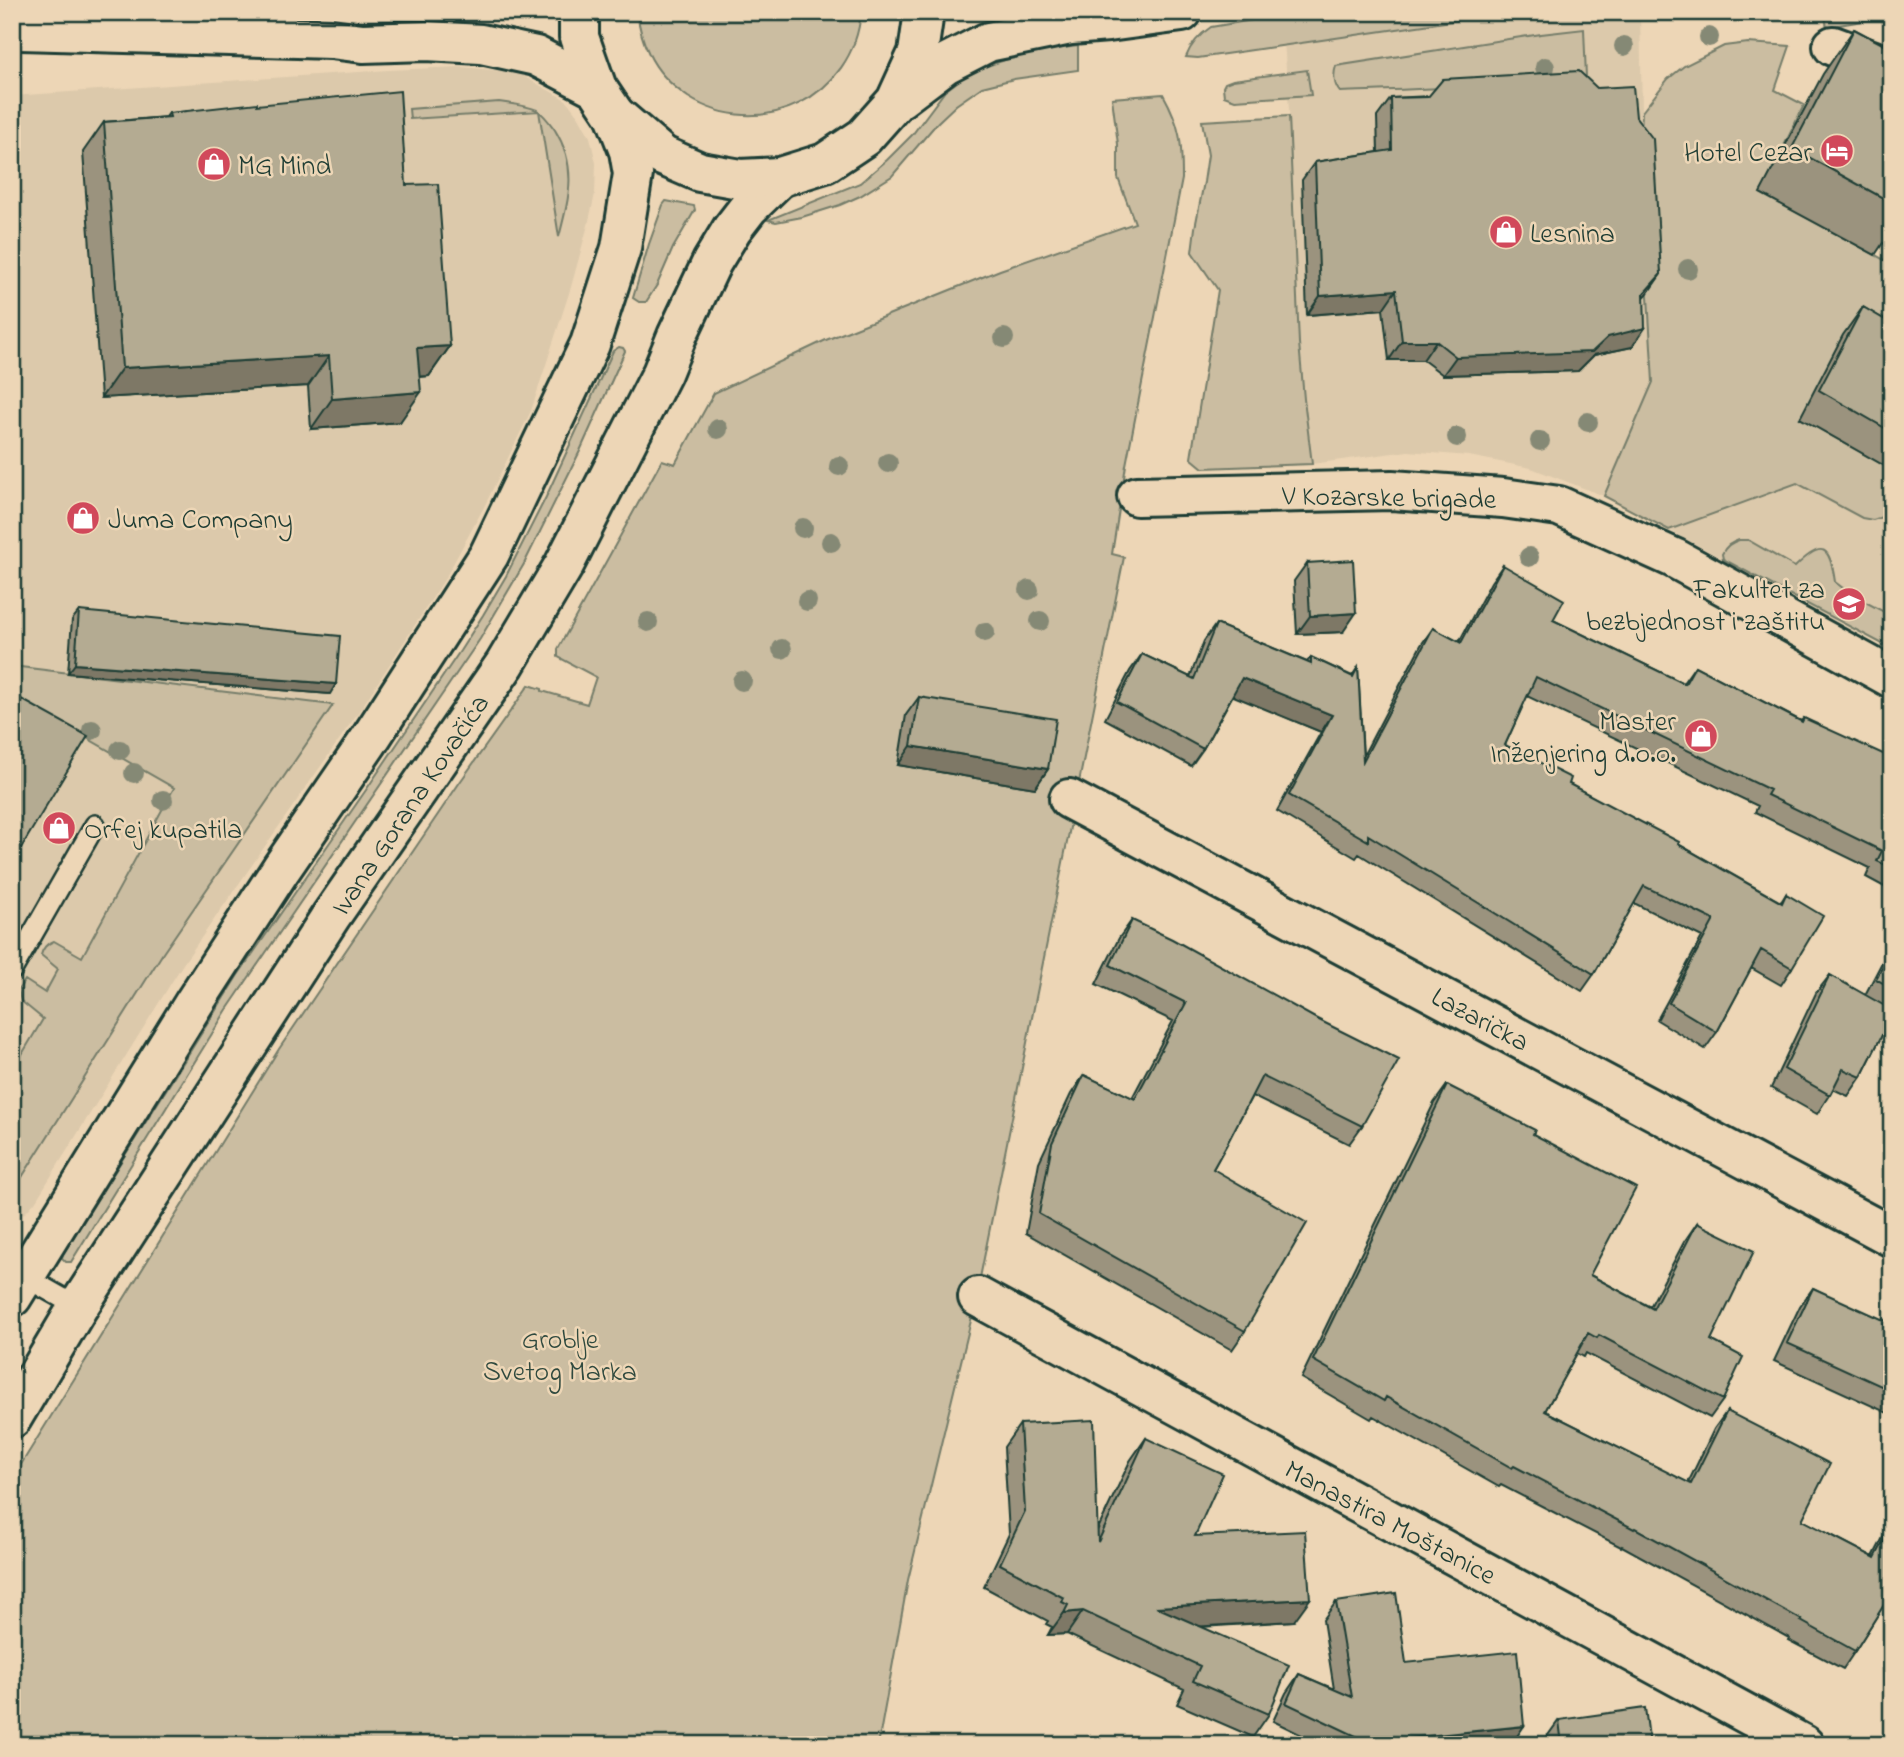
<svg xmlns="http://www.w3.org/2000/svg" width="1904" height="1757" viewBox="0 0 1904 1757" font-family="'Indie Flower',sans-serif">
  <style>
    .built { fill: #dcc9ab }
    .green { fill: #cbbda1; stroke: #757d6a; stroke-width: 2 }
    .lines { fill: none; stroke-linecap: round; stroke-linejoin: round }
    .service-casing { stroke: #1f3d34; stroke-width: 24 }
    .minor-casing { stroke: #1f3d34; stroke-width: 44 }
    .secondary-casing { stroke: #1f3d34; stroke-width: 44 }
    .primary-casing { stroke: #1f3d34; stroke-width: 44 }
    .service { stroke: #edd6b6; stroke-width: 19 }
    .minor { stroke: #edd6b6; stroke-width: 38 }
    .secondary { stroke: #edd6b6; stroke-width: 38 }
    .primary { stroke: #edd6b6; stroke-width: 38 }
    .tree { fill: #858975 }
    .wall { fill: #9b937e; stroke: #1f3d34; stroke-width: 2 }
    .shaded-wall { fill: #7e7866; stroke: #1f3d34; stroke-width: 2 }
    .building { fill: #b4ab92; stroke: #1f3d34; stroke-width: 2 }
    .labels { text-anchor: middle; stroke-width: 5; stroke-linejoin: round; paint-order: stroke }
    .poi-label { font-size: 28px; fill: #1f3d34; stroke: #edd6b6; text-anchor: start }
    .street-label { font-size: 28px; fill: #1f3d34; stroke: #edd6b6 }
    .park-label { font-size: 28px; fill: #304a3f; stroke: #edd6b6 }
  </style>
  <rect width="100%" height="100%" fill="#edd6b6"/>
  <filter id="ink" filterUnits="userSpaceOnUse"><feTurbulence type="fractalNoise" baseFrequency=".0143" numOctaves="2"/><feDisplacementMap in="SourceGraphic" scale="14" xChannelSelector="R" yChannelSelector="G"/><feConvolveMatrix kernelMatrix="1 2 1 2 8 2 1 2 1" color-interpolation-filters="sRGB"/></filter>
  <g filter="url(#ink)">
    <path class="built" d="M1300 12H1640L1642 112 1640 158 1653 382 1604 496 1531 468 1469 456 1408 451 1312 464 1304 399 1299 343 1289 109 1282 14Z
      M461 67 516 72 566 100 579 117 590 137 596 163 595 194 588 225 571 287 531 411 484 507 446 577 362 707 183 964 35 1202 25 1213 12 1218V96L388 70Z
      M1797 483 1862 518 1873 520 1884 516 1892 502V649L1669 530Z"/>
    <path class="green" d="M637 12H861C854 97 760 143 688 97 672 86 657 71 649 54 642 40 639 27 637 12Z
      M1300 12H1513L1198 58 1186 57C1191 44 1199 35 1211 27Z
      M1824 12H1892V16L1827 27Z
      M1584 29 1586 77C1505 87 1422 89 1340 92 1334 85 1333 75 1336 66L1541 34Z
      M1748 43 1790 46 1775 90 1804 105 1761 193 1892 264V362L1800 418 1892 470V502L1885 516 1873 520 1862 518 1797 483 1669 530 1604 496 1653 382 1640 158 1642 112 1668 79 1684 66 1724 46Z
      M1078 46V70L1014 79 982 87 956 105 938 122 892 176 860 196 840 205 802 217 776 222 768 220 860 183 887 160 912 135 945 91 961 79 978 69 1026 53Z
      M1307 70 1311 95 1235 100 1224 96 1223 87 1225 83 1233 80Z
      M1163 94C1181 126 1182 144 1182 179L1126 465 1112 554 1124 557 974 1308 908 1580 878 1745H12V1479L279 1049 460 782 529 685 542 689V691L587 704 596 677 558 657V649L662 460 675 464 714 393 826 340 1000 270 1135 223 1118 178V144L1112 98Z
      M499 102C511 104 525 105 537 110 544 114 550 123 555 130 578 167 569 198 559 237L539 111 410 119 409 109Z
      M1289 116 1299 343 1304 399 1312 464 1203 468 1191 458 1218 290 1192 252 1195 228 1204 182 1208 155 1202 121Z
      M666 201 694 206 695 210 673 248 657 285 646 302H639L633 298 649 244 663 205Z
      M619 347 623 348 625 351 580 451 524 564 480 639 226 1011 71 1262H66L62 1258 63 1254 238 975 366 790 460 651 483 615 506 576 546 497 613 351Z
      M1739 540H1748L1795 567C1823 539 1830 546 1835 582L1852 595 1892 616V649L1723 559 1722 554C1726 546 1730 543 1739 540Z
      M12 666 333 705 163 953 12 1193V1071L43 1019 21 1001 18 990 25 980 45 993 58 969 41 955C43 948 46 944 54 941L82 957 174 788 12 695Z"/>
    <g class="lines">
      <g class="service-casing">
        <path id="service" d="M12 970 95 825
          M18 1273 78 1307"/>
      </g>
      <g class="minor-casing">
        <path id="minor" d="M1833 46 1887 66H1892
          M1137 496 1392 490 1503 498 1559 506 1674 558 1892 678
          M1069 799 1892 1237
          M978 1297 1804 1745"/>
      </g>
      <g class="secondary-casing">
        <path id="secondary" d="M12 1297 194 1003 281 869 368 742 489 555 590 344 621 248 633 174 629 151 615 115
          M12 1418 78 1307 331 916 505 664 564 565 662 373 677 336 712 262 732 229 749 207 780 177"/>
      </g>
      <g class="primary-casing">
        <path id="primary" d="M579 12V37L597 88 615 115 663 156 700 172 740 179 780 177 825 163 864 137 896 101 918 53 924 12
          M21 30 331 39 363 43 426 41 481 44 536 56 597 88
          M900 98 945 64 988 42 1071 25 1108 22 1182 12"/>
      </g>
      <use href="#service" class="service"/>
      <use href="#minor" class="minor"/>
      <use href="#secondary" class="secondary"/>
      <use href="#primary" class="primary"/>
    </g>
    <g class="tree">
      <circle cx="1709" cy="37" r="10"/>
      <circle cx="1624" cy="46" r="10"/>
      <circle cx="1545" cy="67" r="10"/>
      <circle cx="1688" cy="269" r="10"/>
      <circle cx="1004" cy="338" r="10"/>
      <circle cx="1588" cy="422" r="10"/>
      <circle cx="718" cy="429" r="10"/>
      <circle cx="1457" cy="437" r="10"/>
      <circle cx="1540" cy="441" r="10"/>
      <circle cx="888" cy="463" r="10"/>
      <circle cx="839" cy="466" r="10"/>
      <circle cx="803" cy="528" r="10"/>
      <circle cx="831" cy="542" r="10"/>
      <circle cx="1529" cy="557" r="10"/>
      <circle cx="1029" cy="590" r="10"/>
      <circle cx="807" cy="601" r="10"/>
      <circle cx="1040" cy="621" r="10"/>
      <circle cx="648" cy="622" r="10"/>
      <circle cx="985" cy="632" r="10"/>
      <circle cx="782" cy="649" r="10"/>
      <circle cx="742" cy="681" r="10"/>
      <circle cx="92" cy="730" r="10"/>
      <circle cx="120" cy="750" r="10"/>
      <circle cx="134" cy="773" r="10"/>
      <circle cx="163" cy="800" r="10"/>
    </g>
    <path class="wall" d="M1854 29 1892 49V247L1883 243 1875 255 1760 193 1823 74Z
      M1597 88 1636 117 1661 274 1644 297 1632 347 1594 355 1578 371 1443 375 1423 360H1389L1383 309 1307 315 1302 180 1315 162 1378 152 1377 117 1391 98Z
      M257 105 406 185 450 346 429 376 420 377 400 422 311 429 308 386 101 398 83 152 104 122 166 117 169 113Z
      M1863 307 1892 324V470L1800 418 1843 335Z
      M1307 563 1343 632 1297 634 1294 581Z
      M1503 565 1553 620 1683 683 1695 666 1801 721 1804 718 1892 766V891L1866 877 1870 868 1755 812 1758 806 1527 696 1505 745 1569 784 1678 844 1781 902 1786 894 1792 968 1781 985 1751 968 1717 1032 1705 1049 1657 1020 1702 937 1634 903 1594 974 1582 991 1359 854 1356 858 1277 811 1321 732 1233 695 1203 749 1191 766 1105 719 1130 671 1142 654 1190 677 1204 641 1216 624 1307 662 1311 657 1352 676 1358 667 1363 756 1421 645 1433 628 1459 642 1491 582Z
      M79 611 330 694 68 673 72 620Z
      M919 697 1048 769 1035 788 898 765 906 715Z
      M1132 920 1362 1126 1349 1144 1252 1096 1213 1169 1245 1331 1232 1350 1026 1233 1039 1162 1071 1094 1084 1075 1132 1098 1173 1021 1096 984 1119 938Z
      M1892 943V1015L1861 1077 1848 1096 1833 1089 1817 1114 1771 1088 1816 993 1830 975 1865 995Z
      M1447 1085 1533 1134 1590 1275 1650 1307 1684 1242 1697 1223 1711 1340 1723 1400 1710 1418 1586 1353 1584 1357 1577 1353 1545 1411 1688 1483 1714 1429 1727 1411 1802 1520 1873 1557 1892 1520V1592L1855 1651 1843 1669 1788 1640 1789 1638 1622 1546 1621 1547 1501 1485 1499 1487 1373 1416 1371 1419 1301 1378 1434 1103Z
      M1813 1288 1892 1328V1415L1774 1361 1800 1306Z
      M1020 1424 1097 1531 1130 1461 1146 1438 1195 1536 1294 1621 1201 1627 1269 1714 1253 1737 1177 1704 1184 1689 1067 1634 1048 1635 1052 1627 1046 1624 1048 1621 984 1587 1009 1534 1004 1447Z
      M1336 1602 1406 1663 1511 1745H1322L1273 1721 1286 1693 1299 1674 1334 1689 1323 1620Z
      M1559 1720 1650 1745H1547L1546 1738Z"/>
    <path class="shaded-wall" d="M1661 274 1648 293 1631 312 1644 293Z
      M1396 290 1383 309 1307 315 1320 296Z
      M1645 328 1632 347 1594 355 1578 371 1443 375 1456 357Z
      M1402 341H1436L1423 360H1389Z
      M450 346 429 376 396 378 417 348Z
      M329 356 308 386 101 398 122 368Z
      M421 392 400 422 311 429 332 399Z
      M1356 613 1343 632 1297 634 1310 616Z
      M75 664 336 684 330 694 68 673Z
      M1242 678 1332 715 1321 732 1231 695Z
      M911 746 1048 769 1035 788 898 765Z
      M1310 1599 1294 1621 1140 1630 1156 1607Z
      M1083 1611 1067 1634 1048 1635 1064 1613Z
      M1524 1726 1511 1745H1358L1359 1743Z"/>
    <path class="building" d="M1854 29 1892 49V203L1792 148Z
      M1579 71 1597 88 1633 86 1636 117 1653 139 1661 274 1644 293 1645 328 1608 337 1592 352 1456 357 1436 341H1402L1396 290 1320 296 1315 162 1392 150 1391 98 1428 97 1443 79Z
      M400 91 406 185 438 184 450 346 417 348 421 392 332 399 329 356 122 368 104 122 170 117 169 113 257 103V105Z
      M1863 307 1892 324V432L1819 390Z
      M1353 560 1356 613 1310 616 1307 563Z
      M1503 565 1564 600 1553 620 1685 684 1695 666 1802 722 1804 718 1892 758 1889 764 1892 766V868L1877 861 1882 851 1767 795 1770 790 1536 677 1505 745 1571 778 1569 784 1679 842 1678 844 1782 903 1786 894 1823 916 1792 968 1761 950 1717 1032 1669 1003 1714 920 1644 886 1594 974 1368 835V841L1289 795 1332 715 1242 678 1203 749 1117 702 1142 654 1194 679 1216 624 1311 664V657L1353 677 1358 667 1363 761 1433 628 1461 643Z
      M79 611 340 636 336 684 75 664Z
      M12 694 88 736 12 863Z
      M919 697 1056 719 1048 769 911 746Z
      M1132 920 1172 939 1315 1018 1399 1060 1362 1126 1262 1076 1227 1144 1213 1169 1307 1223 1245 1331 1039 1214 1052 1143 1084 1075 1135 1099 1186 1003 1110 965Z
      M1892 949V988L1876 979Z
      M1830 975 1892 1010V1015L1861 1077 1843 1069 1830 1095 1784 1069Z
      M1447 1085 1535 1130 1533 1134 1636 1188 1590 1275 1653 1309 1697 1223 1754 1251 1711 1340 1743 1357 1723 1400 1599 1335 1597 1338 1588 1333 1545 1411 1691 1484 1727 1411 1830 1464 1802 1520 1875 1558 1892 1526V1592L1855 1651 1801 1621 1802 1620 1635 1528 1634 1529 1514 1466 1512 1468 1386 1397 1384 1401 1313 1360Z
      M1813 1288 1886 1321 1884 1324 1892 1328V1391L1787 1343Z
      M1094 1420 1098 1542 1146 1438 1223 1474 1195 1536 1305 1531 1310 1599 1156 1607 1289 1665 1269 1714 1193 1681 1200 1666 1083 1611 1064 1613 1068 1605 1062 1602 1064 1598 1000 1564 1025 1511 1020 1424Z
      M1396 1593 1406 1663 1517 1651 1524 1726 1359 1743 1358 1737 1286 1703 1299 1674 1352 1697 1336 1602Z
      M1645 1708 1650 1745H1562L1559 1720Z"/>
  </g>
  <defs>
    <g id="hotel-disc" transform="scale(1.75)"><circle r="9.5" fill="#d1495b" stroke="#edd6b6"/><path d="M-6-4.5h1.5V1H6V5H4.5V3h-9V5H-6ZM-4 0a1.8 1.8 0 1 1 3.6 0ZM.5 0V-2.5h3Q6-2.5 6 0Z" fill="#fff"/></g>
    <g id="shop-disc" transform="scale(1.75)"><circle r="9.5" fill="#d1495b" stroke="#edd6b6"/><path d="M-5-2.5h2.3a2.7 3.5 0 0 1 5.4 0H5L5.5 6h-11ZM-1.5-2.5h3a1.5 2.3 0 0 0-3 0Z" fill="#fff"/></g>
    <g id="university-disc" transform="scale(1.75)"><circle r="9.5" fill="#d1495b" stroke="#edd6b6"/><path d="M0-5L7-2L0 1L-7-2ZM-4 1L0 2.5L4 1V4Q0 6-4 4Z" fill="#fff"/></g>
  </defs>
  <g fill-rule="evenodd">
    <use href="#hotel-disc" x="1837" y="151"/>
    <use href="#shop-disc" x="214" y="164"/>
    <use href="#shop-disc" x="1506" y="232"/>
    <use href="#shop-disc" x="83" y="518"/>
    <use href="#university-disc" x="1849" y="604"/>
    <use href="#shop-disc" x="1701" y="736"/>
    <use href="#shop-disc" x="59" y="828"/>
  </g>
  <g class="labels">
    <g class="poi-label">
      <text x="1812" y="161" text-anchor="end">Hotel Cezar</text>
      <text x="238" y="174">MG Mind</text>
      <text x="1530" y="242">Lesnina</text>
      <text x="108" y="528">Juma Company</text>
      <text x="1825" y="598" text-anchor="end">Fakultet za<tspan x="1825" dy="32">bezbjednost i zaštitu</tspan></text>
      <text x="1676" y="730" text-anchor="end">Master<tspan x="1676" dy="32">Inženjering d.o.o.</tspan></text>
      <text x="84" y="838">Orfej kupatila</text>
    </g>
    <g class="street-label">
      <text transform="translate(1389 496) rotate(1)" y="10">V Kozarske brigade</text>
      <text transform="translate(409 804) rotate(-56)" y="10">Ivana Gorana Kovačića</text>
      <text transform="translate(1481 1018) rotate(28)" y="10">Lazarička</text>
      <text transform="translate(1391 1521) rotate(28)" y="10">Manastira Moštanice</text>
    </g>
    <g class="park-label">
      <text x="560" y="1348">Groblje<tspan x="560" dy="32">Svetog Marka</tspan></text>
    </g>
  </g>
  <rect width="1904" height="1757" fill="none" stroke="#edd6b6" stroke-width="42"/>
  <rect x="21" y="21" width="1862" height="1715" fill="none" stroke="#1f3d34" stroke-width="2.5" filter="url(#ink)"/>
</svg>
